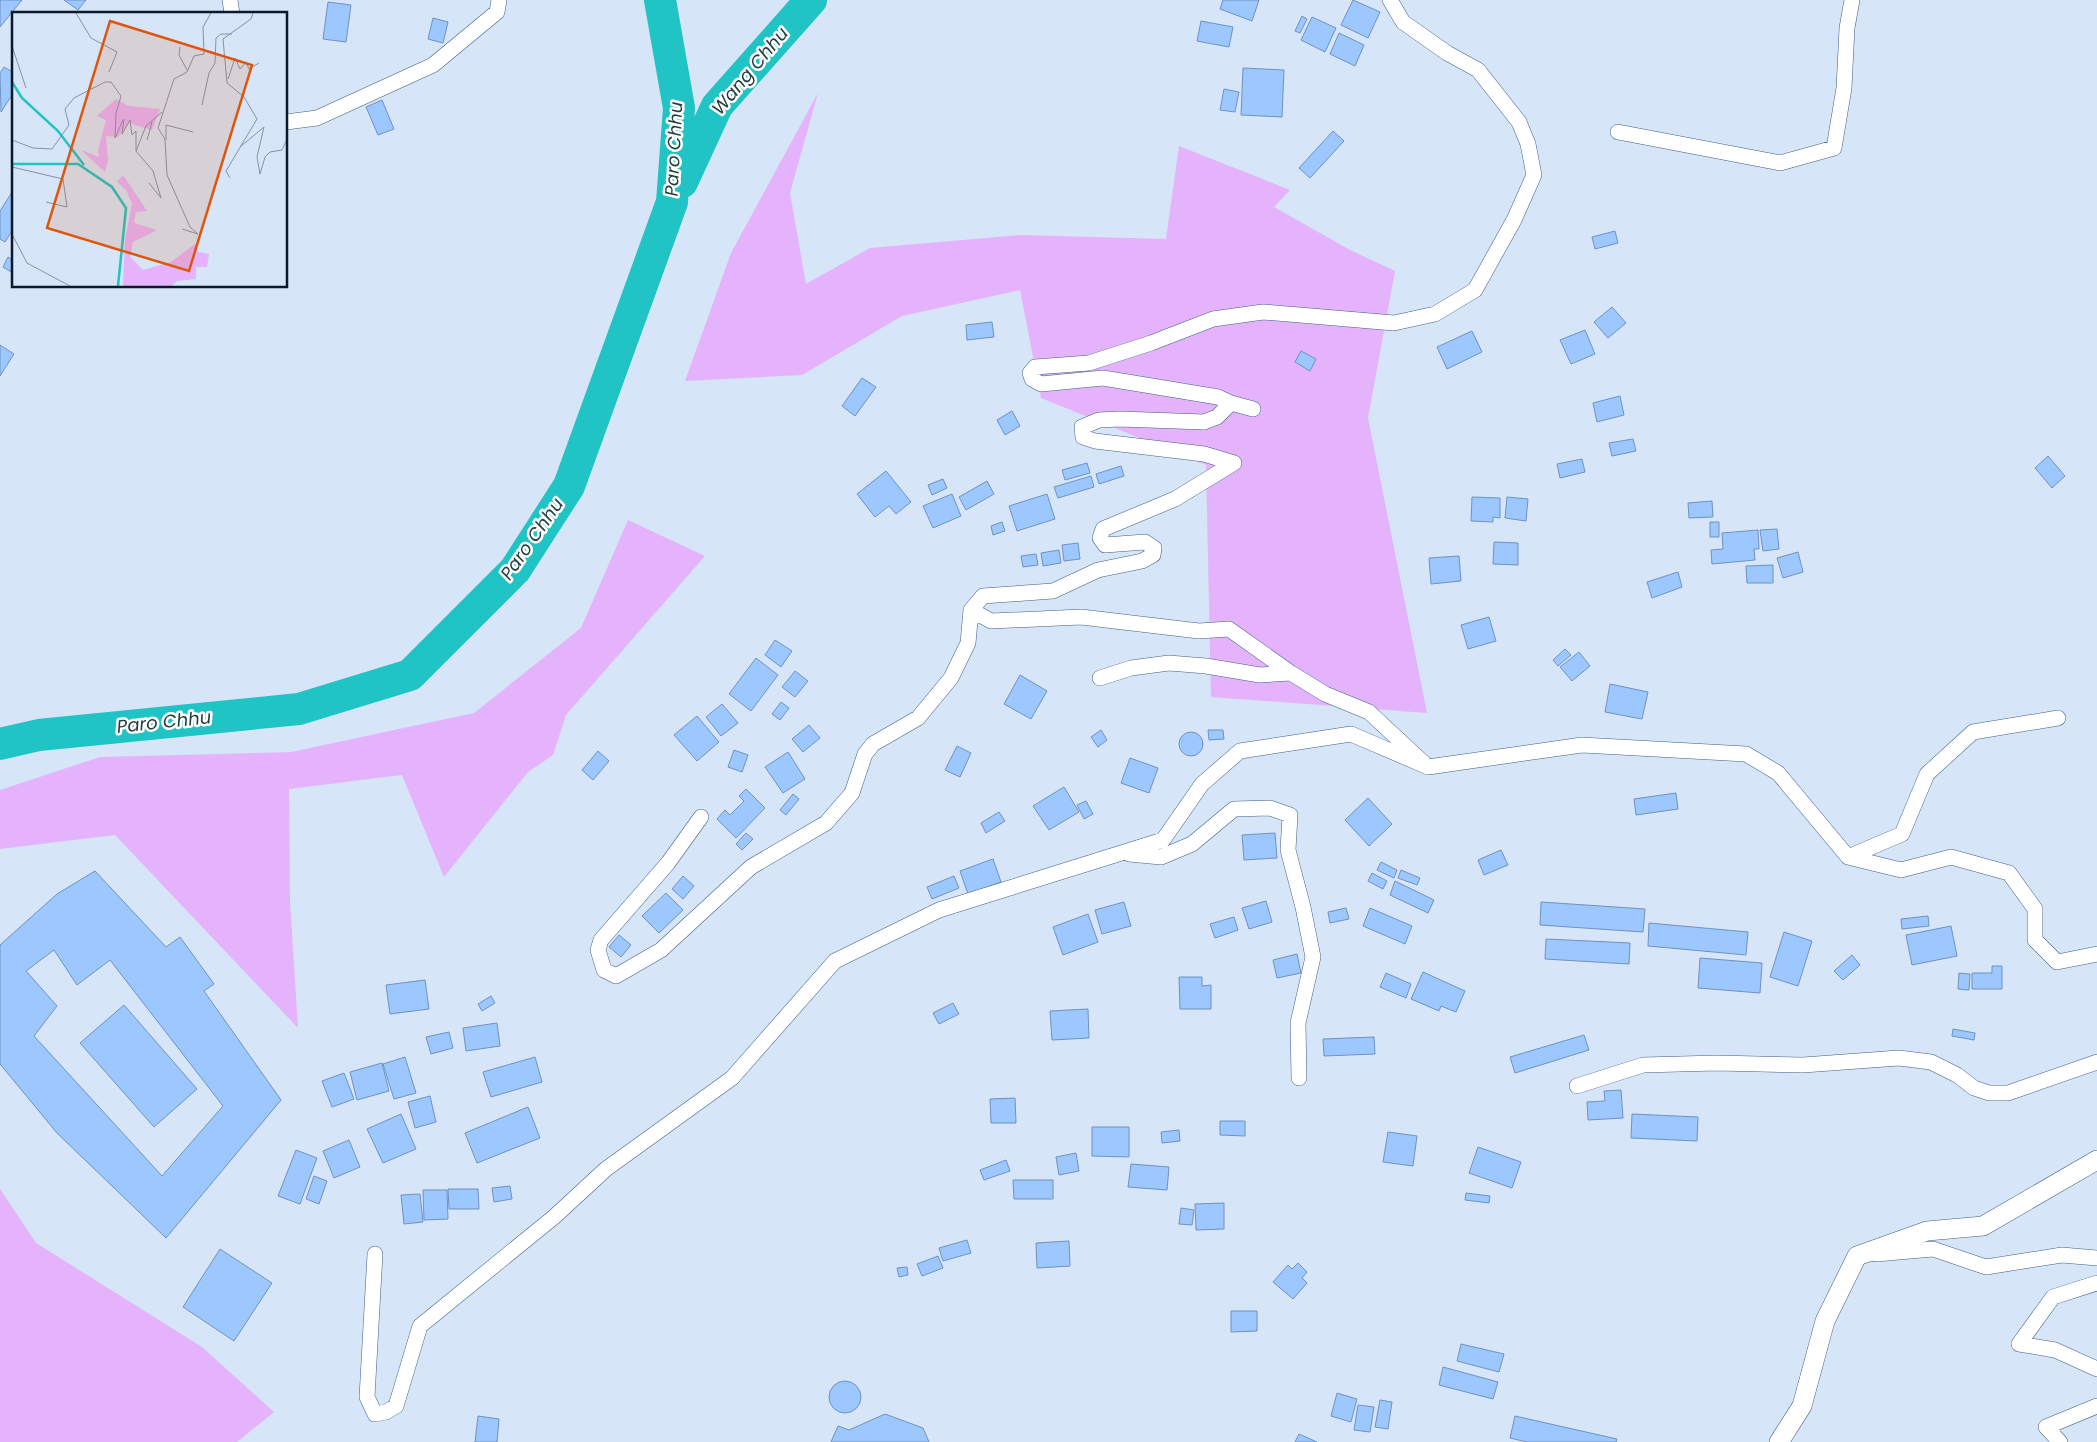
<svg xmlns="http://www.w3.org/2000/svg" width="2097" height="1442" viewBox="0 0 2097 1442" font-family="Poppins,sans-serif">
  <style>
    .green { fill: #e5b3fc }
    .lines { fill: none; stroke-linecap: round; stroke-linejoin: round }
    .river { stroke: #20c4c4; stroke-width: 32 }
    .building { fill: #9cc7ff; stroke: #6f92bf; fill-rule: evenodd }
    .minor-casing { stroke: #3e5f89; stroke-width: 16 }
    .tertiary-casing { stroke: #3e5f89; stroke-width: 20 }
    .minor { stroke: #fff; stroke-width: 15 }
    .tertiary { stroke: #fff; stroke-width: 19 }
    .labels { text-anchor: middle; stroke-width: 5; stroke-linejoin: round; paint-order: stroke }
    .water-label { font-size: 18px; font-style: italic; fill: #203f3e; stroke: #fff }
    .inset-river { fill: none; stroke: #20c4c4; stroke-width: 2.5 }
    .inset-road { fill: none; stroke: #8593a6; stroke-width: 1 }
    .view { fill: #dd560e; fill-opacity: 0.15; stroke: #dd560e; stroke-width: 2.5 }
    .inset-edge { fill: none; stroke: #0c192a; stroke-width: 2.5 }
  </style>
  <rect width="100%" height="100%" fill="#d6e5f8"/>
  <path class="green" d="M818 93 790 193 806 284 870 248 1021 235 1166 239 1179 146 1290 190 1274 207 1350 250 1395 271 1368 418 1427 713 1211 697 1206 465 1041 398 1020 290 902 316 802 375 685 381 731 253Z
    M628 520 705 556 566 715 553 755 528 772 444 877 402 775 289 789 290 902 298 1028 115 835 0 849V790L100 757 291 752 474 713 581 628Z
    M0 1189 36 1243 202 1347 274 1412 237 1442H0Z"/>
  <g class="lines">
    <path class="river" d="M682 182 717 106 811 0
      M0 744 39 735 299 709 410 675 515 570 569 486 672 202 679 108 660 0"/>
  </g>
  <path class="building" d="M0 0H22L0 27Z
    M64 0H86L78 10Z
    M1223 0H1259L1252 21 1220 9Z
    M1353 0 1380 12 1368 38 1341 25Z
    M328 2 351 5 346 42 323 39Z
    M1302 16 1307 19 1300 33 1295 31Z
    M1312 17 1336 28 1325 52 1301 40Z
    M433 18 448 22 443 43 428 39Z
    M1201 21 1233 27 1229 47 1197 41Z
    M1339 33 1364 45 1355 66 1330 54Z
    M4 67 14 73V92L1 112 0 73Z
    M1243 68 1284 70 1282 117 1241 115Z
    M1224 89 1239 92 1235 112 1220 110Z
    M382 100 394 129 378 135 366 107Z
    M1333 131 1344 141 1310 178 1299 168Z
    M14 189V228L5 242 0 239V211Z
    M1615 231 1618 243 1595 249 1592 237Z
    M8 257 14 261 13 273 3 267Z
    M1612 307 1626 323 1608 338 1594 322Z
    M992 322 994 337 967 340 966 325Z
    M1585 330 1595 354 1571 364 1560 340Z
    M1472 331 1482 352 1447 369 1437 347Z
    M0 345 14 354 0 376Z
    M1301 351 1316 359 1310 371 1295 362Z
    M862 378 876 387 855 416 842 406Z
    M1620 396 1624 415 1597 422 1593 403Z
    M1012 411 1020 426 1005 435 997 420Z
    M1633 439 1636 451 1612 456 1609 443Z
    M2048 456 2065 476 2052 488 2035 468Z
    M1582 459 1585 472 1560 478 1557 464Z
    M1087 463 1090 473 1065 480 1062 470Z
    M1121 466 1124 476 1099 484 1096 474Z
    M886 471 911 502 896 514 889 506 875 517 857 494Z
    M1091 476 1094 487 1058 498 1054 487Z
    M943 479 947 488 932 495 928 485Z
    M987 481 994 494 966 510 959 497Z
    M952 494 961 516 933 528 923 506Z
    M1047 494 1055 519 1017 531 1009 506Z
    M1472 497 1500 498V518L1493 517V522L1471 521Z
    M1507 497 1528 499 1526 521 1505 518Z
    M1712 501 1713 517 1689 518 1688 503Z
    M1002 522 1005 531 993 535 991 526Z
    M1710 522H1719V537H1710Z
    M1777 529 1779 549 1763 551 1760 530Z
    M1758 530 1759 549H1754L1755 560 1712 564 1711 550 1723 549 1722 533Z
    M1494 542 1518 543V565L1493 564Z
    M1078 543 1080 559 1064 561 1062 545Z
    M1059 550 1061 563 1043 566 1041 553Z
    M1798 552 1803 572 1783 578 1777 558Z
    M1036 554 1038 565 1023 567 1021 556Z
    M1459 556 1461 581 1431 584 1429 558Z
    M1773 565V583H1747L1746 566Z
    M1678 572 1682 587 1652 598 1647 582Z
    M1489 617 1496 641 1468 649 1461 625Z
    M775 640 792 651 781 667 765 655Z
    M1565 649 1571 655 1558 666 1553 660Z
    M1579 652 1590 666 1572 681 1560 667Z
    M756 658 778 675 751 711 729 694Z
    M795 671 808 681 795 697 782 687Z
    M1020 675 1047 691 1031 719 1004 704Z
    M1610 684 1648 692 1642 719 1605 712Z
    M781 702 789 708 780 720 772 714Z
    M722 704 738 723 721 736 706 717Z
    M697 716 719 742 697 761 674 735Z
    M809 725 820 738 803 752 792 739Z
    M1101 730 1107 740 1098 747 1091 737Z
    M1208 730H1223L1224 739 1209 740Z
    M1179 744a12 12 0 1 1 24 0a12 12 0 1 1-24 0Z
    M957 746 971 753 960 777 945 770Z
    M734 750 748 755 742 772 728 767Z
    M598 751 609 761 593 780 582 770Z
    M788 752 805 779 783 793 765 767Z
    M1130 758 1158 768 1149 793 1121 783Z
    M1064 787 1079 812 1049 830 1033 806Z
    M746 789 765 808 736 838 717 819 725 810 730 815 744 801 739 796Z
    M1676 793 1678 809 1636 815 1634 799Z
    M793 794 799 799 786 815 780 810Z
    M1368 798 1392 824 1369 846 1345 820Z
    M1086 801 1093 814 1084 819 1077 805Z
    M999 812 1005 821 986 833 981 823Z
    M746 833 753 839 742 850 736 844Z
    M1275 833 1277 858 1244 860 1242 835Z
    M1501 850 1508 865 1484 875 1478 860Z
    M993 859 1001 882 968 894 960 871Z
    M1381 862 1397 870 1394 878 1377 870Z
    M1401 870 1420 878 1417 885 1398 878Z
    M95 871 166 947 180 937 214 984 204 991 281 1100 166 1238 57 1133 0 1064V945L57 894ZM54 950 77 985 110 960 223 1106 162 1176 34 1036 57 1006 26 971Z
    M1372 873 1387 881 1383 889 1368 881Z
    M683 876 694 886 683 899 672 889Z
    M954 876 959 888 932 899 927 887Z
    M1395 881 1434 900 1428 913 1390 895Z
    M666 893 683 910 659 933 642 916Z
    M1266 901 1272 922 1249 929 1242 908Z
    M1124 902 1131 926 1102 934 1095 910Z
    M1541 902 1645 909 1643 932 1540 925Z
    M1346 908 1349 919 1330 923 1328 912Z
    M1370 908 1412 926 1405 944 1363 926Z
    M1088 914 1098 942 1063 955 1053 927Z
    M1928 916 1929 926 1902 929 1901 919Z
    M1234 917 1238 930 1215 938 1210 924Z
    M1649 923 1748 932 1746 955 1648 946Z
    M1951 926 1957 956 1912 965 1906 935Z
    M1784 932 1812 941 1798 986 1770 977Z
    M619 935 631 945 621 957 609 947Z
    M1546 939 1630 943 1629 964 1545 959Z
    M1297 954 1301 973 1277 978 1273 960Z
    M1852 955 1860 965 1843 980 1834 971Z
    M1700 958 1762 963 1760 993 1698 988Z
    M1992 966H2002V989H1972V973H1992Z
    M1423 972 1465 991 1456 1012 1441 1006 1439 1011 1411 999Z
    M1386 973 1411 984 1406 998 1380 987Z
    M1959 973 1970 974 1969 990 1958 989Z
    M1179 977H1202V986L1211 985V1009H1180Z
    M425 980 429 1009 390 1014 386 985Z
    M491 996 495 1003 482 1011 478 1004Z
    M953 1003 959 1014 939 1024 933 1013Z
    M124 1005 197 1089 154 1127 80 1043Z
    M1088 1009 1089 1038 1052 1040 1050 1011Z
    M497 1023 500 1046 466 1051 463 1028Z
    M1953 1029 1975 1033 1974 1040 1952 1036Z
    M449 1032 453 1048 431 1054 426 1037Z
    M1584 1035 1589 1050 1515 1073 1510 1057Z
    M1374 1037 1375 1054 1324 1056 1323 1039Z
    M405 1057 416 1093 394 1099 383 1064Z
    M535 1057 542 1082 491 1097 483 1072Z
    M382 1063 389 1091 357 1100 350 1072Z
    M344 1073 354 1099 332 1107 322 1081Z
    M1621 1090 1623 1118 1588 1120 1587 1102 1605 1101 1604 1091Z
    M430 1096 436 1122 415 1128 408 1102Z
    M1015 1098 1016 1123H991L990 1099Z
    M528 1107 540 1138 477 1163 465 1133Z
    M401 1114 416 1149 383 1163 367 1129Z
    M1632 1114 1698 1117 1697 1141 1631 1138Z
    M1220 1121H1245V1136L1220 1135Z
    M1092 1127H1129V1157L1092 1156Z
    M1179 1130 1180 1141 1162 1143 1161 1132Z
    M1388 1132 1417 1136 1413 1166 1383 1162Z
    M349 1140 360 1167 334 1178 323 1151Z
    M1478 1147 1521 1162 1512 1188 1469 1173Z
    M296 1150 317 1158 300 1204 278 1196Z
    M1076 1153 1079 1171 1059 1175 1056 1157Z
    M1006 1160 1010 1171 984 1180 980 1170Z
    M1131 1164 1169 1167 1167 1190 1128 1187Z
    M314 1176 327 1181 319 1204 306 1199Z
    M1013 1180H1053V1199H1014Z
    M510 1186 512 1199 494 1202 492 1188Z
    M448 1189H478L479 1209H449Z
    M423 1190H447L448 1219 424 1220Z
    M1466 1193 1490 1196 1489 1203 1465 1200Z
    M420 1194 423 1222 404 1224 401 1195Z
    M1224 1203V1229L1196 1230 1195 1204Z
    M1181 1208 1194 1210 1192 1225 1179 1224Z
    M967 1240 971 1253 943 1261 939 1248Z
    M1069 1241 1070 1266 1037 1268 1036 1243Z
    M220 1249 272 1283 234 1341 183 1307Z
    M938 1256 943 1268 922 1276 917 1264Z
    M1298 1263 1307 1272 1302 1278 1307 1283 1293 1299 1273 1282 1288 1265 1292 1269Z
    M907 1267 908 1275 899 1277 897 1268Z
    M1231 1311H1257V1331L1231 1332Z
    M1461 1344 1504 1354 1499 1372 1457 1361Z
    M1443 1367 1498 1382 1493 1399 1439 1385Z
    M829 1397a16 16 0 1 1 32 0a16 16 0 1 1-32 0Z
    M1337 1393 1357 1399 1351 1422 1331 1416Z
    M1380 1400 1392 1402 1388 1429 1375 1427Z
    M1358 1405 1374 1407 1370 1432 1354 1430Z
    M885 1414 923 1428 929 1442H831L838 1426 849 1430Z
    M478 1416 499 1419 497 1442H475Z
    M1515 1416 1617 1439 1616 1442H1527L1510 1438Z
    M1299 1434 1317 1442H1295Z"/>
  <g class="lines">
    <g class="minor-casing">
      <path id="minor" d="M230 0 232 14
        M1390 0 1403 22 1447 53 1478 70 1519 122 1528 144 1534 175 1514 220 1475 290 1435 314 1394 323 1263 312 1213 319 1151 343 1089 363 1035 367 1030 373 1032 379 1041 384 1103 378 1218 397 1231 403 1217 417 1204 422 1120 419 1099 420 1082 427 1083 437 1095 441 1204 454 1234 463 1175 499 1103 529 1100 538 1105 545 1145 542 1154 548 1153 555 1142 561 1098 570 1053 591 983 596 971 610 991 621 1081 617 1199 631 1229 629 1291 673 1325 694 1369 712 1428 767
        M286 122 317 118 433 65 497 12 499 0
        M1618 132 1780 163 1834 148 1844 88 1847 28 1852 0
        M1231 403 1253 409
        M1100 678 1131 668 1169 663 1206 666 1260 675 1291 673
        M701 817 668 863 601 940 598 950 604 970 616 976 661 950 751 867 826 823 852 793 865 754 873 744 918 718 951 678 968 643 971 610
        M1129 854 1161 857 1192 844 1234 809 1270 808 1290 815 1288 850 1303 907 1313 957 1298 1023 1299 1078
        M1848 857 1902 834 1927 774 1973 732 2058 718
        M1577 1086 1643 1065 1717 1063 1803 1065 1899 1058 1931 1062 1957 1075 1974 1088 1989 1093H2008L2097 1062
        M375 1254 367 1397 375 1414 386 1412 396 1406 420 1326 554 1217 606 1169 732 1078 835 961 939 910 1163 840 1202 784 1240 751 1351 734 1428 767 1582 745 1746 754 1778 773 1848 857 1901 870 1951 857 2009 873 2035 909V940L2057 962 2097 954
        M1876 1254 1933 1249 1986 1267 2062 1255 2097 1258
        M2097 1283 2053 1297 2019 1344 2055 1350 2097 1369
        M2060 1442 2046 1427 2097 1406"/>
    </g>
    <g class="tertiary-casing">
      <path id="tertiary" d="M1779 1442 1802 1406 1825 1321 1857 1256 1927 1231 1983 1226 2097 1160"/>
    </g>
    <use href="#minor" class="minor"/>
    <use href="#tertiary" class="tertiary"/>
  </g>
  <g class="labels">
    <g class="water-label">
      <text transform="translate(750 71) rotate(-50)" y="6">Wang Chhu</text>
      <text transform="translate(674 149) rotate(-87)" y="6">Paro Chhu</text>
      <text transform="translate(532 539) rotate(-55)" y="6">Paro Chhu</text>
      <text transform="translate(164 722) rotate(-6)" y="6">Paro Chhu</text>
    </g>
  </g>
  <g transform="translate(12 12)">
    <rect width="275" height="275" fill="#d6e5f8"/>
    <path d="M104 87 117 94 148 97 140 118 117 111 106 125 94 124 96 148 93 160 69 138 87 145 86 138 94 108 85 104ZM111 163 135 199 124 200 122 211 145 218 121 230 118 245 131 258 159 250 183 232 186 240 197 242 195 255H184V267L165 269 160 274H111L113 229 120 191 114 178 105 170Z" fill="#e5b3fc"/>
    <path class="inset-river" d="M0 70 10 86 46 119 72 153M0 152H66L100 175 114 196 106 274"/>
    <path class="inset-road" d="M64 1 79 26 105 40 97 60M0 34 14 76M168 35 167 43 175 58M216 67 223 46 228 57 234 50 237 57 247 51M190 93 197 61 203 51 204 26 209 22H220M112 107 110 122 118 108 120 123 124 119V139L134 114 150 100M0 128 21 136 40 137 57 113 53 97 62 86 93 70H99L109 84 104 101 103 126 111 108M135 128 140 110M154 128V113L181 120M228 135 252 115 245 145 248 162 253 145 258 140 270 138 275 127M124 139 141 159 149 186 137 171M0 155 51 167 55 195 34 190M218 166 214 159 245 107 232 85 215 71 211 27 239 7 241 1M170 217 186 222 178 215 155 163 153 127 146 116 162 67 175 60 182 44 192 42 191 15 199 1M0 222 15 251 58 274"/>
    <path class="view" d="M98 9 240 53 177 259 35 216Z"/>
    <rect width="275" height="275" class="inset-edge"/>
  </g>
</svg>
